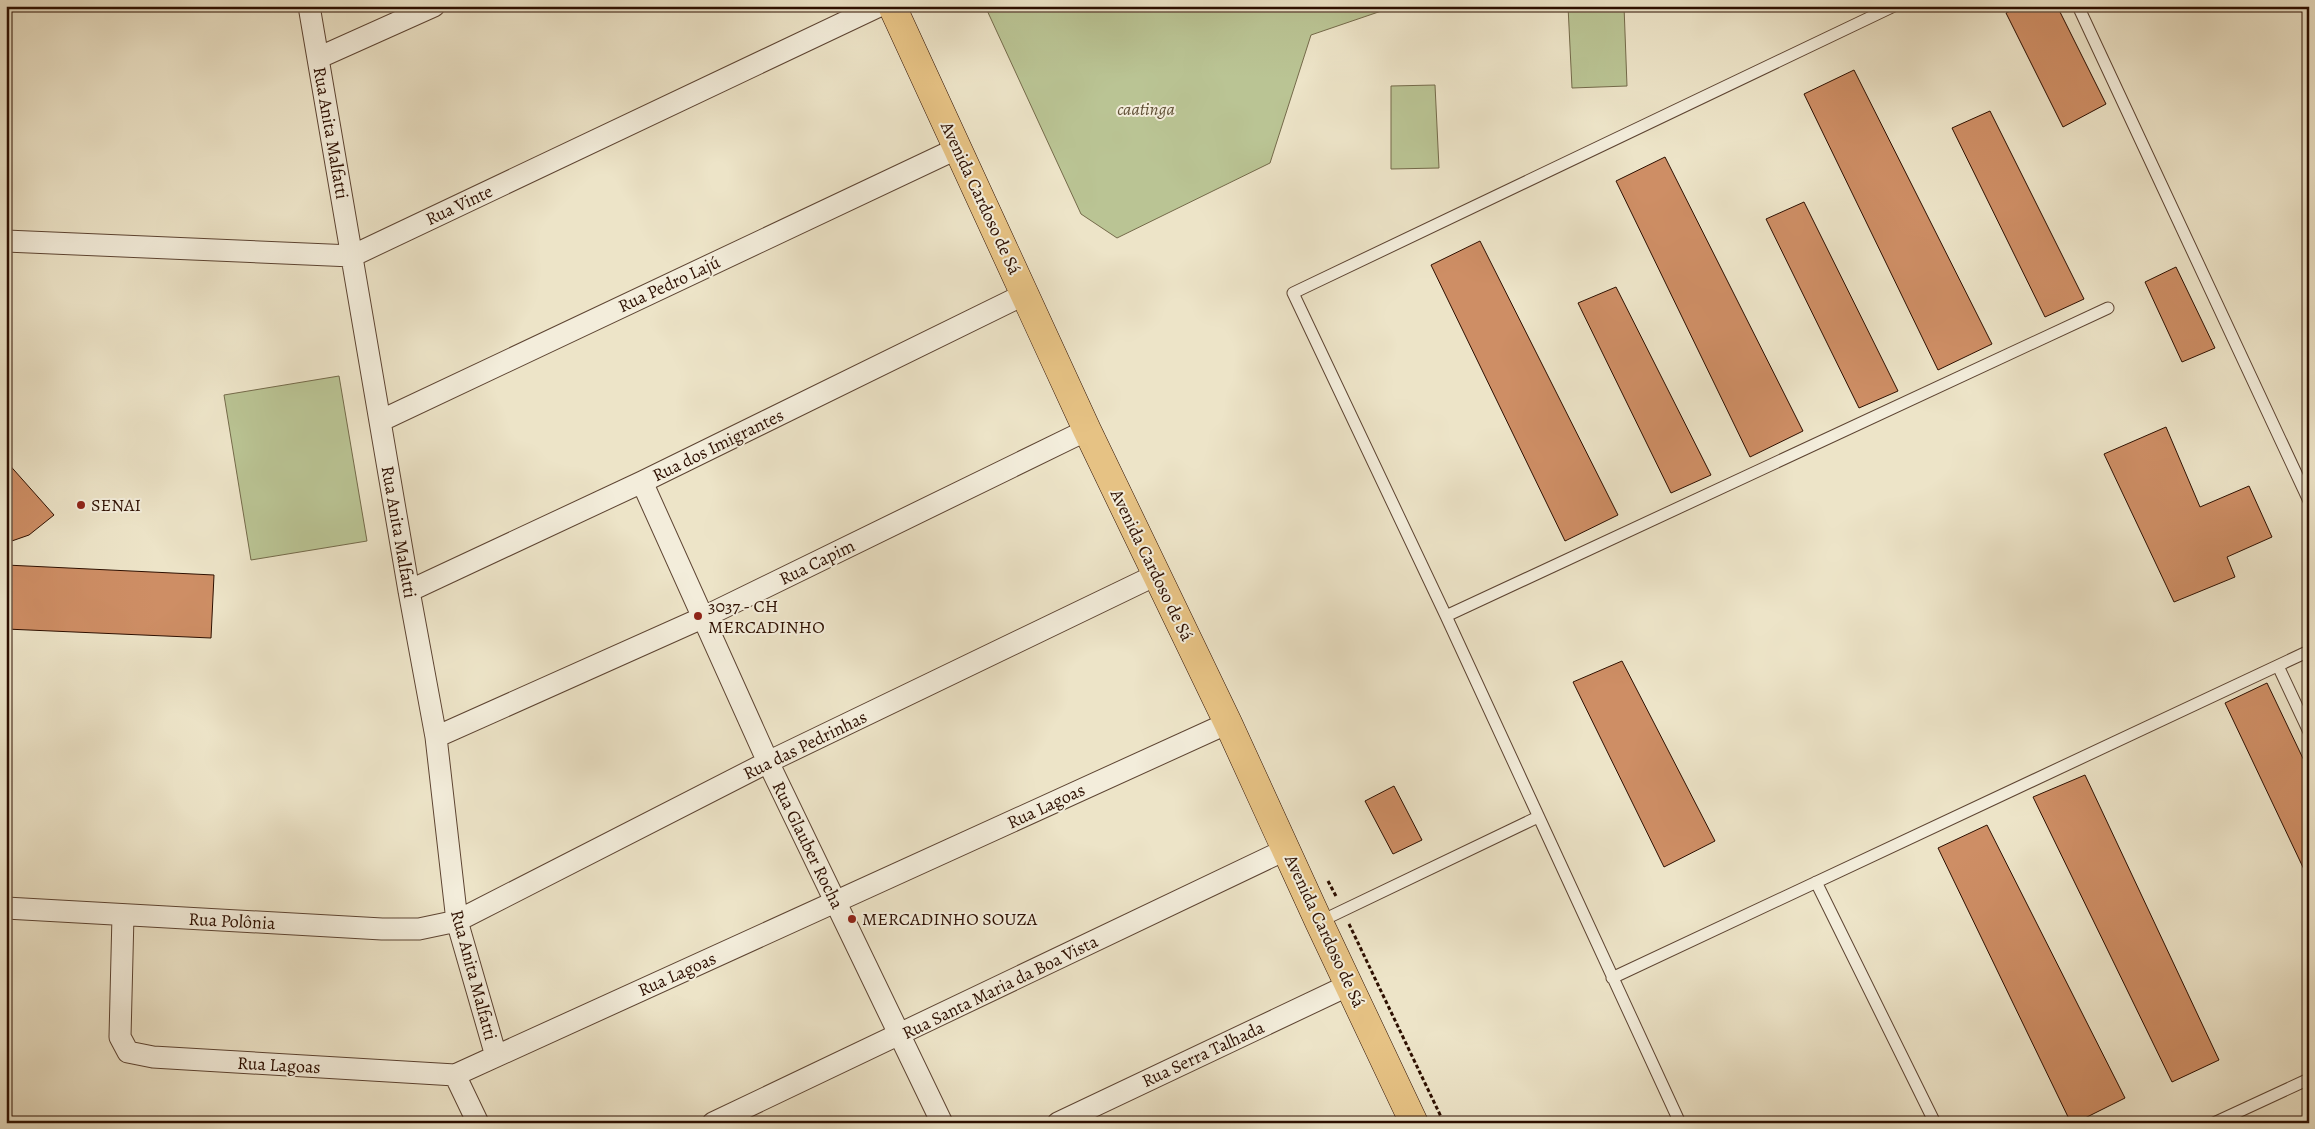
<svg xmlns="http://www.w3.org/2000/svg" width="2315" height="1129" viewBox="0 0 2315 1129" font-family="Alegreya,serif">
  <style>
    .green { fill: #bac494; stroke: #746a4a }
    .building { fill: #ce8e65; stroke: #2d0f00 }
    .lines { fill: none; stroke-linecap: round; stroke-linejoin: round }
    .service-casing { stroke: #5d4432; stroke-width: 13 }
    .minor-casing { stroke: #5d4432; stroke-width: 23 }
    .trunk-casing { stroke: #2d0f00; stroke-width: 29 }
    .path { stroke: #2d0f00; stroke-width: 3; stroke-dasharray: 4 2.5; stroke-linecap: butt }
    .service { stroke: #f3eddb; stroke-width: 11 }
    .minor { stroke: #f3eddb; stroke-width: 21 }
    .trunk { stroke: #e6c284; stroke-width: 28 }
    .poi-dot { fill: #8f2418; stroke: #f3eddb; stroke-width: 2 }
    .labels { text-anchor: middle; stroke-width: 4; stroke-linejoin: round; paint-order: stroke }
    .park-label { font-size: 18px; font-style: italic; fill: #5e4e34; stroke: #f3eddb }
    .street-label { font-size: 18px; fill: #2d0f00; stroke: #f3eddb }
    .poi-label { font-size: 18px; fill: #2d0f00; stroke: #f3eddb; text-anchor: start }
  </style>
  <rect width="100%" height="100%" fill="#ede4c8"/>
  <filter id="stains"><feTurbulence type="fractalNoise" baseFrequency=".004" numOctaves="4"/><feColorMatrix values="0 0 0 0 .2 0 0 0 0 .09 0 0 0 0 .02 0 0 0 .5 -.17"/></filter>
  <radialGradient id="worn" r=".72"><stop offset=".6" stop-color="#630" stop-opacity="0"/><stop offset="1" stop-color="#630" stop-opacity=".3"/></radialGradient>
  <path class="green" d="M985 6H1396L1311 35 1270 163 1117 238 1081 214Z
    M1568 6H1624L1627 86 1572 88Z
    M1435 85 1439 168 1391 169V86Z
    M339 376 367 541 251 560 224 395Z"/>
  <path class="building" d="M2020 6H2057L2106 104 2063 127 2006 13Z
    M1854 70 1992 344 1938 370 1804 94Z
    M1990 111 2084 299 2045 317 1952 128Z
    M1665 157 1803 431 1750 457 1616 181Z
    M1804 202 1898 391 1859 408 1766 219Z
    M1480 241 1618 515 1565 541 1431 265Z
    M2176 267 2215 348 2182 362 2145 282Z
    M1616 287 1711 475 1671 493 1578 303Z
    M2166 427 2200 507 2249 486 2272 537 2227 557 2235 577 2174 602 2104 454Z
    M6 461 54 515 29 535 6 543Z
    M6 565 214 575 211 638 6 629Z
    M1622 661 1715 841 1664 867 1573 682Z
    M2267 683 2309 771V880L2225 703Z
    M2085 775 2219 1060 2172 1082 2033 797Z
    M1394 786 1422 840 1393 854 1365 801Z
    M1987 825 2125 1098 2075 1123H2071L1938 848Z"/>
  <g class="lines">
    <g class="service-casing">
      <path id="service" d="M2078 6 2309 501
        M1446 616 2108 308
        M2278 666 2309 732
        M1816 882 1935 1123
        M1319 922 1538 817
        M1612 978 2309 651
        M1680 1123 1446 616 1293 293 1894 6
        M2214 1123 2309 1079"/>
    </g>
    <g class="minor-casing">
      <path id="minor" d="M309 6 409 591 436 737 457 921 496 1056
        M318 58 434 6
        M6 241 352 256 879 6
        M380 421 958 148
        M642 482 768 762 942 1123
        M409 591 642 482 1025 294
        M436 737 702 618 1087 430
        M6 908 382 929H419L457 921 768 762 1156 575
        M123 915 120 1037 128 1052 153 1057 455 1075 1228 723
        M455 1075 478 1123
        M713 1123 1287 849
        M1058 1123 1349 985"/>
    </g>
    <g class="trunk-casing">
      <path id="trunk" d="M892 6 1087 430 1228 723 1319 922 1414 1123"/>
    </g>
    <path class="path" d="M1328 881 1337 898
      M1349 924 1444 1123"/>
    <use href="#service" class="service"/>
    <use href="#minor" class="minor"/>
    <use href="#trunk" class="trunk"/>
  </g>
  <g class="poi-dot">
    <circle cx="81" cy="505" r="5"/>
    <circle cx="698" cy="616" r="5"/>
    <circle cx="852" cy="919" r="5"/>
  </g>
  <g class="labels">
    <g class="park-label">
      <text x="1146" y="115">caatinga</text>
    </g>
    <g class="street-label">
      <text transform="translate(331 133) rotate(80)" y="6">Rua Anita Malfatti</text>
      <text transform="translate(981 198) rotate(65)" y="6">Avenida Cardoso de Sá</text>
      <text transform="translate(459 205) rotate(-25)" y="6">Rua Vinte</text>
      <text transform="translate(669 284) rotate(-25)" y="6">Rua Pedro Lajú</text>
      <text transform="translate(718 445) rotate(-26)" y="6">Rua dos Imigrantes</text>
      <text transform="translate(399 532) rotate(80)" y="6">Rua Anita Malfatti</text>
      <text transform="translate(817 562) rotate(-26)" y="6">Rua Capim</text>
      <text transform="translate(1152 565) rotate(64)" y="6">Avenida Cardoso de Sá</text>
      <text transform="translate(805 745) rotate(-26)" y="6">Rua das Pedrinhas</text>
      <text transform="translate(1046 806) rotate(-25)" y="6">Rua Lagoas</text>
      <text transform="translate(808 845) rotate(64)" y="6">Rua Glauber Rocha</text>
      <text transform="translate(232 921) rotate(3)" y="6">Rua Polônia</text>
      <text transform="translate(1325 931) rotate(65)" y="6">Avenida Cardoso de Sá</text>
      <text transform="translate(677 974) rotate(-24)" y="6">Rua Lagoas</text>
      <text transform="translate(474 975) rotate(75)" y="6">Rua Anita Malfatti</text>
      <text transform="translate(1000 987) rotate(-26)" y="6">Rua Santa Maria da Boa Vista</text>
      <text transform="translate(1203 1054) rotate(-25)" y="6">Rua Serra Talhada</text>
      <text transform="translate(279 1065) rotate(3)" y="6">Rua Lagoas</text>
    </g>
    <g class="poi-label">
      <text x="91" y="511">SENAI</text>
      <text x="708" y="612">3037 - CH<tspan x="708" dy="21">MERCADINHO</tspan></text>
      <text x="862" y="925">MERCADINHO SOUZA</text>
    </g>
  </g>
  <rect width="2315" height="1129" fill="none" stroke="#ede4c8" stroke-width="25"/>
  <rect x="8" y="8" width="2300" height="1114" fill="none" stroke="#2d0f00" stroke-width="2.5"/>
  <rect x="12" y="12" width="2290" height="1104" fill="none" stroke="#2d0f00"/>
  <rect width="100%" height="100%" filter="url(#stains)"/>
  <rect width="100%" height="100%" fill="url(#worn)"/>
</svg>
